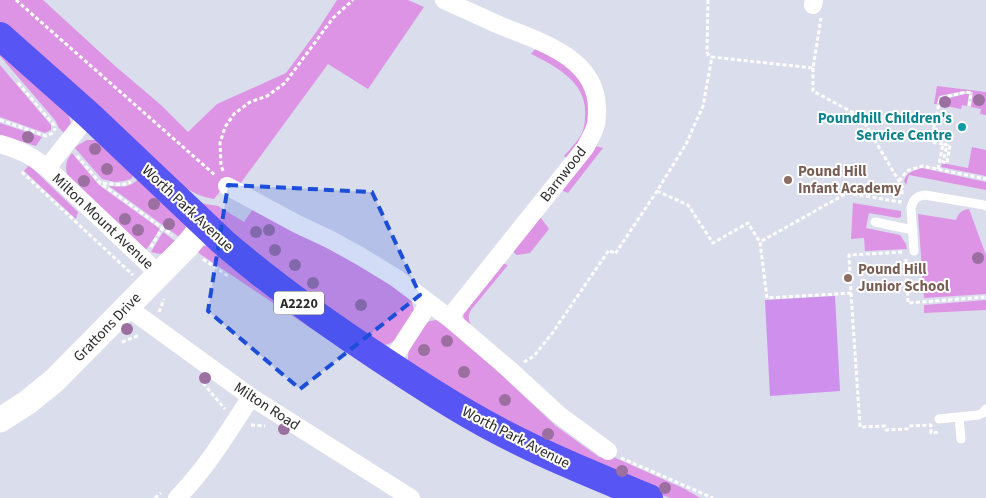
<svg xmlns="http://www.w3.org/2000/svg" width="986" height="498" viewBox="0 0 986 498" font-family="'Source Sans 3',sans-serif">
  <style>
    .green { fill: #de94e5 }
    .pitch { fill: #ce8fed }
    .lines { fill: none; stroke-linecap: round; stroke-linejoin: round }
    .path { stroke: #fff; stroke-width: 3; stroke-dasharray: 4 2.5; stroke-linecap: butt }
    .lane { stroke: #fff; stroke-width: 9 }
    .street { stroke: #fff; stroke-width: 18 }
    .secondary { stroke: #fff; stroke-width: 25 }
    .primary { stroke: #5855f5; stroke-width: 28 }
    .tree { fill: #9b70a1 }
    .marked { fill: #1d4ed8; fill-opacity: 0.2; stroke: #1d4ed8; stroke-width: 4; stroke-dasharray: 10 6; stroke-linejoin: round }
    .culture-dot { fill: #0f9aa8; stroke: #fff; stroke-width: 2 }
    .education-dot { fill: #8d6e63; stroke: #fff; stroke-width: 2 }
    .labels { text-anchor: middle; stroke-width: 4; stroke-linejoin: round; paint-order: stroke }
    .shield { fill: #fff; stroke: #696969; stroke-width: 1 }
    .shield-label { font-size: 14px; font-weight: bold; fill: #292929 }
    .culture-label { font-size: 15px; font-weight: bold; fill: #0d838f; stroke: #fff; text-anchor: end }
    .education-label { font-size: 15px; font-weight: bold; fill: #785e54; stroke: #fff; text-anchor: start }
    .street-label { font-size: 15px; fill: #292929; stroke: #fff }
  </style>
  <rect width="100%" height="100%" fill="#daddec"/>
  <path class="green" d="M0 0H43L114 65 161 105 188 132 217 104 286 73 317 31 337 0H408L424 7 368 89 328 64 240 184 230 179 214 199C201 197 192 192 181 185L0 24Z
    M536 48 562 62 587 87 592 117 569 161 564 156C570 149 576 143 581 135 584 129 585 123 585 116 588 83 557 67 531 54Z
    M0 50 69 116 71 124 67 136 59 128 55 120 0 56Z
    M0 65 51 125V130L45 133 0 117Z
    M937 86 986 92V115L980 114 981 109 971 107 973 92 964 91 939 96 937 104H934Z
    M965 94H969L967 106 962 105 961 109 940 105 941 100Z
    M0 123 42 137 36 146 0 135Z
    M87 140H99L135 173 131 179 124 181 115 182 102 179 75 148 78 145Z
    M595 146 603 148 568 193 561 190Z
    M972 147 986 150V176L941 167 942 163 968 168Z
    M72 153 99 185 160 229 146 250 67 174C65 166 66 160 72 153Z
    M29 165 78 212 76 219 24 171Z
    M922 168 986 182V190L909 175 906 185 904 181C907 171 914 171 922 168Z
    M141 177 184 222 186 228 182 239 109 186C125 187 129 188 141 177Z
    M193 202 218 206 244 222 253 209 339 253 382 279 407 296 412 302 414 310C408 321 399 345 383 345 378 345 372 342 367 341Z
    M853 203 901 211V217L898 218 869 213 866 228 900 235 906 244 907 249 865 251 864 238 851 239Z
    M969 209 986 255V294L924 298 918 214 956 220C958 214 961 210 969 209Z
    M539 215 549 229 530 253 517 255 510 249Z
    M163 232 179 244C168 253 165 256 151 252Z
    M210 245 406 392 200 254 196 250 203 246Z
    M501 263 508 265 471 310C468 316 468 319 471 325L464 319 463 313Z
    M986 300V310L924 313V305Z
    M437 320 442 321 482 357 556 426 599 457H605L609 455 685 489 700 498H670L637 486 506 424 408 361V356L409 348 425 324 430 321Z"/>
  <path class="pitch" d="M835 296 840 391 770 396 765 300Z"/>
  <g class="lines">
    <path class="path" d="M16 0 216 176
      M708 0 707 52 709 56 712 57
      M813 68V91L861 117 903 188 901 197
      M18 83 54 125 55 131
      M0 120 46 136 53 133
      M943 144 931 142 940 98 966 92 971 93 969 107
      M77 156 100 183 172 235
      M938 169 943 144 947 145 943 162 947 163 950 145H952
      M223 171 221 165 220 143 225 127 234 114 250 102 267 96 285 83 333 18 353 0
      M22 172 133 275
      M899 181 907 171 922 166 986 179
      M103 183 122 185 131 182
      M657 191 688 205 713 243 748 223 760 242
      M900 200V202L847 193 760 242 767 298 851 293 849 255 903 252
      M151 247 162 228
      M203 259 228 276
      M906 259 908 303 986 297
      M851 293 860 427 885 426 886 430 907 429 909 426 931 425V433L940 432
      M159 312 164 299
      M122 342 140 335
      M524 362 534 356 553 332 609 250 615 254 657 191 686 144 703 106 712 57 813 68 821 18
      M203 383 225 409
      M251 425 265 426
      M621 458 713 498
      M155 498 161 493"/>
    <path class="lane" d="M875 222 913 230
      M914 251 911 208C913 200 916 196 925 195L984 205 986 206
      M959 417 961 439
      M939 419 978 415 983 413 986 409"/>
    <path class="street" d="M444 0C462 8 481 17 499 25 538 41 597 57 597 109 597 114 597 119 596 124 594 133 589 140 585 148L449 318
      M813 5 814 0
      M0 144C21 150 30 155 47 168L159 274
      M47 168 89 115
      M227 186 297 224 329 239 360 256 396 278 449 318 510 370 559 415 608 451
      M127 307 251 397 411 498
      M389 365 429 303
      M177 498C207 468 228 432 251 397"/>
    <path class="secondary" d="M0 420 28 402 55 380 187 246 205 224"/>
    <path class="primary" d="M0 36 89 115 223 242C273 285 326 323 381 359 419 384 457 409 497 430 546 456 598 477 649 498"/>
  </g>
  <g class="tree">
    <circle cx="979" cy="100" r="6"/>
    <circle cx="945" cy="102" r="6"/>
    <circle cx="28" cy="137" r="6"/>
    <circle cx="95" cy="149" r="6"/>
    <circle cx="107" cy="169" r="6"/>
    <circle cx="84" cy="181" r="6"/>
    <circle cx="154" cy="204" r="6"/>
    <circle cx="125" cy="219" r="6"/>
    <circle cx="169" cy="224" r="6"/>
    <circle cx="138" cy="230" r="6"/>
    <circle cx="269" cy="230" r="6"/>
    <circle cx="256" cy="232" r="6"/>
    <circle cx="275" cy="250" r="6"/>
    <circle cx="978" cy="258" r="6"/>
    <circle cx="295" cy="265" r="6"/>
    <circle cx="313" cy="283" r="6"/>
    <circle cx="361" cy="305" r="6"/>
    <circle cx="127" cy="329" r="6"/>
    <circle cx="447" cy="341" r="6"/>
    <circle cx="424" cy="350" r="6"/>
    <circle cx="464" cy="372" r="6"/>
    <circle cx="205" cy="378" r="6"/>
    <circle cx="505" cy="400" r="6"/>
    <circle cx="284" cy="429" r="6"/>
    <circle cx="548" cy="434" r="6"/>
    <circle cx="622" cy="471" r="6"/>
    <circle cx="665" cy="488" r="6"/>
  </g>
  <path class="marked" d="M228 185 372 192 420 295 300 389 208 311Z"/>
  <circle class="culture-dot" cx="962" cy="127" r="5"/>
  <g class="education-dot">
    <circle cx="788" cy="180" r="5"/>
    <circle cx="848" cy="278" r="5"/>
  </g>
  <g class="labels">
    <rect class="shield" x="274" y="291.5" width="50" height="23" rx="4"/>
    <g class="shield-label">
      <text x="299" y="308">A2220</text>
    </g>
    <g class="culture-label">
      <text x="952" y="123">Poundhill Children's<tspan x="952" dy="17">Service Centre</tspan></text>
    </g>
    <g class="education-label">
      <text x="798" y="176">Pound Hill<tspan x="798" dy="17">Infant Academy</tspan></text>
      <text x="858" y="274">Pound Hill<tspan x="858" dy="17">Junior School</tspan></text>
    </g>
    <g class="street-label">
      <text transform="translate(563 174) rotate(-52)" y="5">Barnwood</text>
      <text transform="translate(188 208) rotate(43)" y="5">Worth Park Avenue</text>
      <text transform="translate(103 221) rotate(43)" y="5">Milton Mount Avenue</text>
      <text transform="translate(107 327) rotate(-46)" y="5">Grattons Drive</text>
      <text transform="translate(267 406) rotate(33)" y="5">Milton Road</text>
      <text transform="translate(516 437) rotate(27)" y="5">Worth Park Avenue</text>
    </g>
  </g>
</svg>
